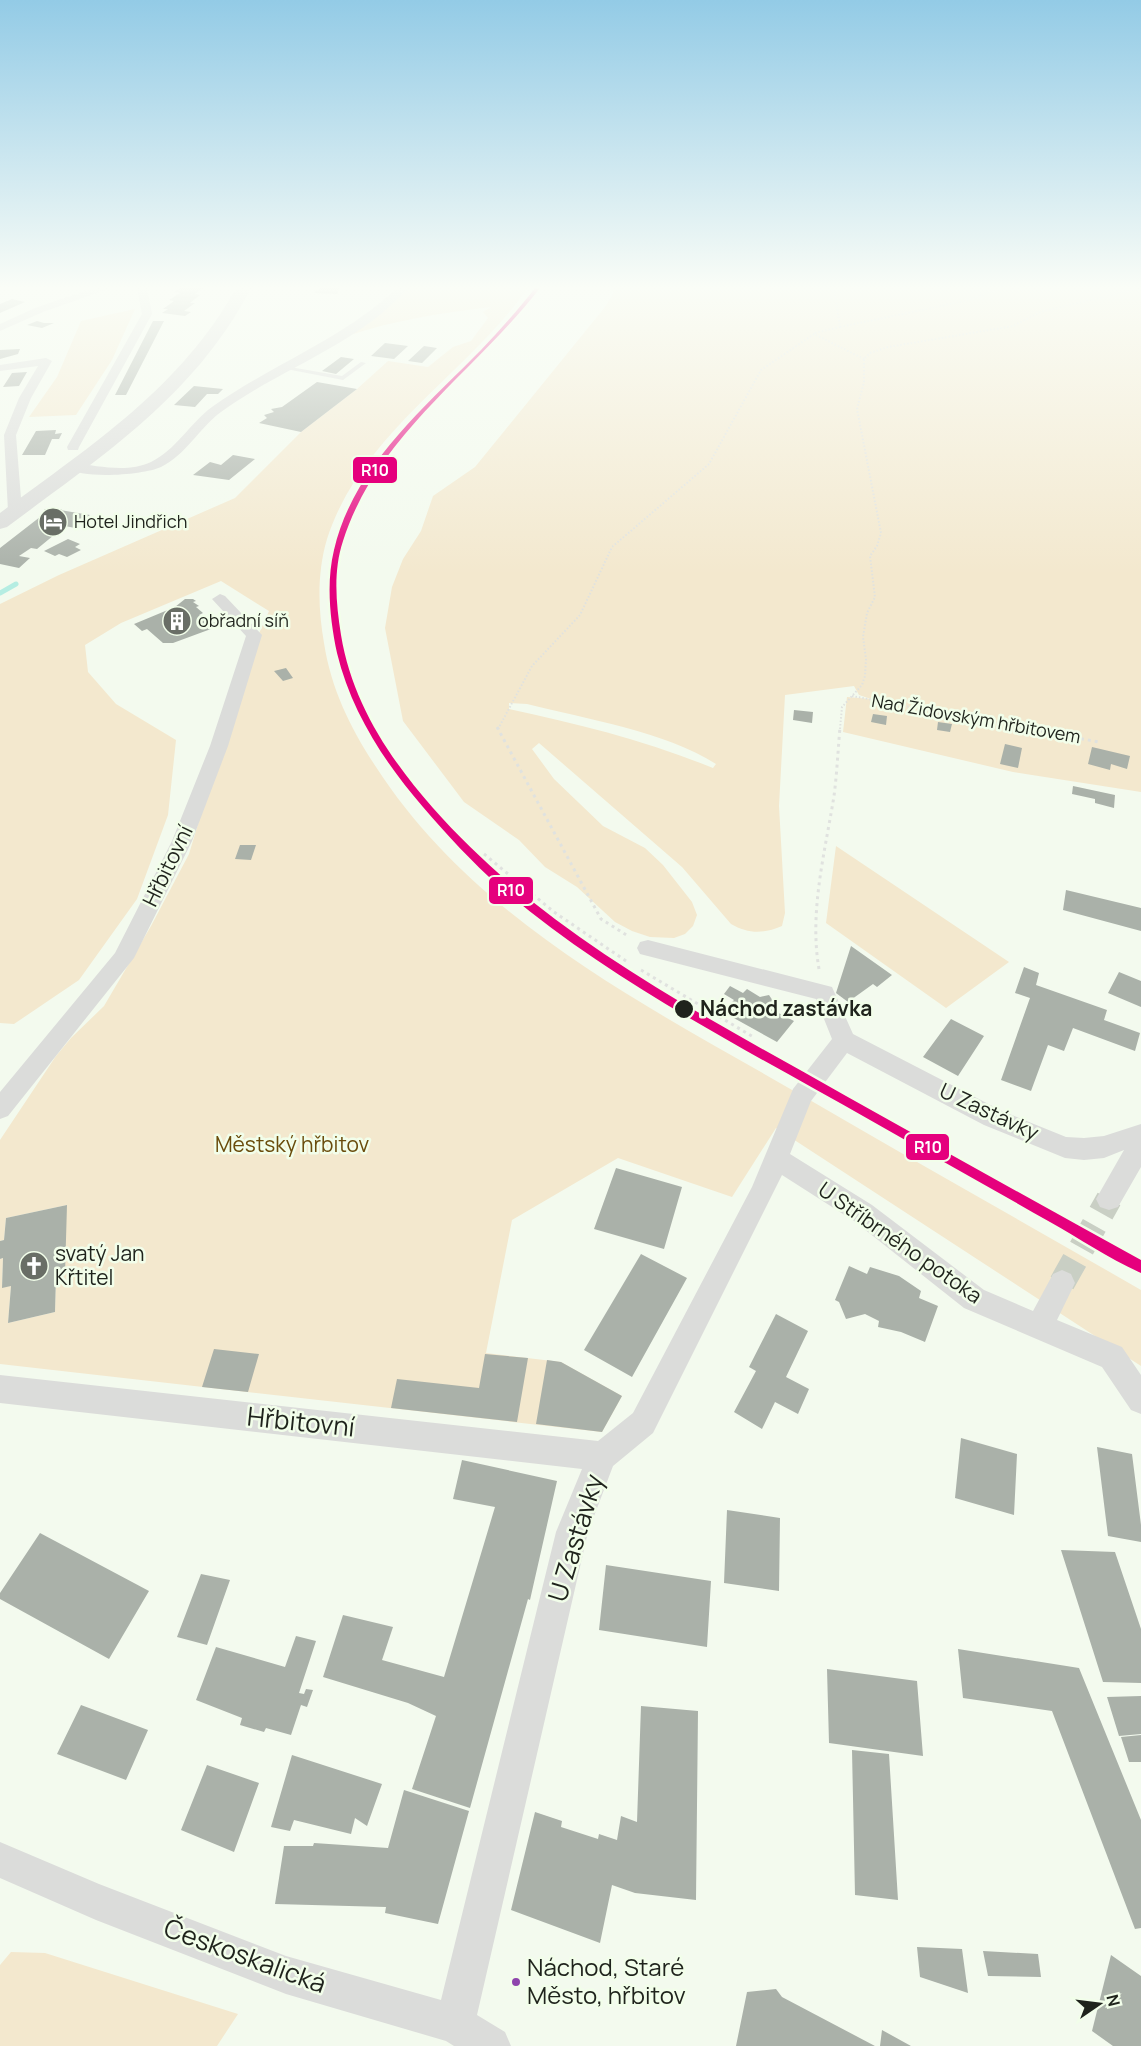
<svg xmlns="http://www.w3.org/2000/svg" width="1141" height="2046" viewBox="0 0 1141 2046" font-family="Manrope,sans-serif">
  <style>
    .green { fill: #f3e8ce; fill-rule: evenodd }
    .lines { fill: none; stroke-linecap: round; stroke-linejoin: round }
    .stream { stroke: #b5ede2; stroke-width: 5 }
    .building { fill: #aab1a9 }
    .minor-tunnel { stroke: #c9cfc4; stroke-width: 26; stroke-dasharray: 26 14; stroke-linecap: butt }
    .path-far1 { stroke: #e0e2df; stroke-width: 2; stroke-dasharray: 1.5 2; stroke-linecap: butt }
    .path { stroke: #e0e2df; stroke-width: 3; stroke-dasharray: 3 4; stroke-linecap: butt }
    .service { fill: #dbdcda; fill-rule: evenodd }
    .minor { fill: #dbdcda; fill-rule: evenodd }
    .primary { fill: #dbdcda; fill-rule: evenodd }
    .rail-1-casing { stroke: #f2feea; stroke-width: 5 }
    .rail-1 { fill: #e5007d; fill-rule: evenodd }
    .stop-dot { fill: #1f231c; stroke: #f2feea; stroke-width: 2 }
    .bus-dot { fill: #8e44ad; stroke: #f2feea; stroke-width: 2 }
    .labels { text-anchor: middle; stroke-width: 5; stroke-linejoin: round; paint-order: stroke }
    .far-poi-label { font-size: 18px; fill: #1f231c; stroke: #f2feea; text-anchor: start }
    .far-street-label { font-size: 18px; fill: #1f231c; stroke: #f2feea }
    .street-label { font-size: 21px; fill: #1f231c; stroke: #f2feea }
    .stop-label { font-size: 21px; font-weight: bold; fill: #1f231c; stroke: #f2feea; text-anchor: start }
    .park-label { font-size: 21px; fill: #6a4c0c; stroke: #f2feea }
    .poi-label { font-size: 21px; fill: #1f231c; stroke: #f2feea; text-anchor: start }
    .near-bus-label { font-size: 24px; fill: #1f231c; stroke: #f2feea; text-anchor: start }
    .near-street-label { font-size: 26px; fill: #1f231c; stroke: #f2feea }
    .line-badge { stroke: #f2feea; stroke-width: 2 }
    .badge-label { font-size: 16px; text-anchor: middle; font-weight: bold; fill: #fff }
  </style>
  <rect width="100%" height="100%" fill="#f3faee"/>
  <path class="green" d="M408 288H528C466 375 361 433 327 539 317 573 318 608 324 643 331 689 351 729 376 767 478 924 651 1008 808 1099 918 1163 1030 1226 1141 1290V1366L776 1128 732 1197 618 1158 512 1220 486 1353 561 1362 622 1396 602 1432 0 1364V1259L3 1258 2 1287 11 1286 8 1323 55 1312 56 1276 67 1205 6 1218 4 1240 0 1241V1140L56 1056 71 1038 104 1006 151 926 189 854 248 658 269 611 221 581 121 623 85 645 88 672 116 704 176 740 168 815 137 899 79 980 14 1024 0 1023V604L59 575 235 498 301 432 357 389 388 361 428 367 453 347 471 341 488 318 483 312 491 307C442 313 394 320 347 336L374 319Z
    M613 288H1141V792L1013 772 843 732 847 697 871 699 859 695 854 686 785 695 779 806 785 913 782 926C764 934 748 934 731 924L682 867 539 743 532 749 554 779 603 826 645 848 663 865 692 902 697 915 693 926 685 934 674 938 650 937 632 931 615 922 577 887 545 867 519 840 464 802 403 721 385 628 392 587 403 559 421 531 433 496 475 467 605 307 613 294ZM509 703 527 704C586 719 664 731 716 764L713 768C647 741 579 724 509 709Z
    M135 309 112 360 76 415 29 417 57 377 81 321Z
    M836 846 1009 962 946 1008 826 923Z
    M11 1952 45 1953 238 2014 217 2046H0V1965Z"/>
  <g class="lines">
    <path class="stream" d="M0 593 16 584"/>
  </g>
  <path class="building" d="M180 288H203L195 294 200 295 190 303H195L184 311 191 312 185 316 162 313 168 309H163L174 301 169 300 180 293 174 292Z
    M322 288H340L337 294 314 293 316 290Z
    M12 299 25 302 0 313V304Z
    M37 321 44 323H54L42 328 27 325Z
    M153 321H164L126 395H115Z
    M385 343 408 346 394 359 371 356Z
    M424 346 437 348 422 363 408 361Z
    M20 349 18 354 0 359V350Z
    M341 357 354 359 336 374 322 371Z
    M27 372 19 386 3 387 12 373Z
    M317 382 357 389 301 432 259 423 267 418 264 415 274 412 271 409 282 407Z
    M194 386 223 389 218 394H207L195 407 174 405Z
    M56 430 55 434 62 433 59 439H52L45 455H22L36 431Z
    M233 455 255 459 229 480 193 475 210 462 221 465Z
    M54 509 90 515 75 528 65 526 37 549 31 548 19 556 30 558 19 568 0 564V548L49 510Z
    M68 539 80 544 75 547 81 550 67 557 59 554 55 556 44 551Z
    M185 599H193L196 601 193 602 199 606 196 607 203 613 199 615 202 617 206 616 219 626 173 643H163L147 629 142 631 134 624 175 607Z
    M286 668 293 678 283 681 274 671Z
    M794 710 813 712 812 723 793 720Z
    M873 714 887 716 886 725 871 722Z
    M938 722 952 724 950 732 937 730Z
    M1005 744 1022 748 1018 768 1000 764Z
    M1092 747 1130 756 1127 769 1111 764 1110 770 1088 764Z
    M1073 786 1115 795 1114 808 1095 803V799L1072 794Z
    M240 845H256L251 860 235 859Z
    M1066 890 1141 908V931L1063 910Z
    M851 946 892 975 877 987 873 984 848 1002 836 993Z
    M1024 967 1039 973 1036 985 1107 1010 1104 1020 1140 1033 1135 1051 1073 1028 1064 1051 1048 1045 1031 1091 1001 1080 1030 998 1015 993Z
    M1119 972 1141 981V1007L1108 993Z
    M730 986 743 993 747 989 760 997 769 995 773 1001 767 1007 794 1021 777 1042 723 1012 734 1000 724 994Z
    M951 1019 984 1036 958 1076 923 1057Z
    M616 1168 682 1187 664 1249 594 1229Z
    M67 1205 65 1274 56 1276 55 1312 8 1323 11 1286 2 1288 3 1258 0 1259V1241L4 1240 6 1218Z
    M641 1254 687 1278 632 1377 584 1350Z
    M849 1266 867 1274 870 1267 899 1276 921 1291 919 1298 938 1306 925 1342 901 1332 878 1327 879 1321 865 1314 846 1319 839 1302 835 1300Z
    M776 1314 808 1331 786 1377 809 1389 798 1414 775 1402 762 1429 734 1412 756 1371 749 1367Z
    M214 1349 259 1354 248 1392 202 1387Z
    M485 1354 528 1358 517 1422 391 1408 397 1379 479 1388Z
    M547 1360 561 1362 622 1396 602 1432 536 1424Z
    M961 1438 1017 1454 1014 1515 955 1498Z
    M1097 1447 1132 1454 1141 1525V1542L1108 1536Z
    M462 1460 557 1481 530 1600 528 1599 470 1808 412 1789 436 1716 408 1703 323 1677 343 1615 393 1627 382 1660 444 1677 495 1507 453 1499Z
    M727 1510 780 1518 779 1591 724 1583Z
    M40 1533 149 1591 109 1659 0 1599V1593Z
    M1061 1550 1115 1552 1141 1629V1683L1103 1682Z
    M606 1565 711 1581 707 1647 599 1630Z
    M201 1574 230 1580 207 1645 177 1637Z
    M296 1636 316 1641 299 1693 304 1694 306 1689 313 1690 307 1707 301 1705 291 1735 266 1728 264 1732 240 1725 242 1718 196 1700 216 1647 285 1667Z
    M958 1649 1079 1668 1141 1820V1928L1135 1929 1052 1711 963 1698Z
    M827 1669 917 1681 923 1756 829 1743Z
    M1141 1696V1734L1119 1736 1107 1697Z
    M81 1705 148 1730 126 1780 57 1754Z
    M641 1706 698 1711 696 1900 635 1893 612 1885 600 1943 511 1910 535 1812 562 1821 561 1827 598 1839 599 1834 617 1840 621 1816 637 1822Z
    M1141 1735V1762H1129L1121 1737Z
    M852 1750 889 1754 898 1900 855 1895Z
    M292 1755 382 1784 367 1826 355 1818 351 1834 294 1820 290 1831 271 1827Z
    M207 1765 259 1783 234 1852 181 1830Z
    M404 1790 469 1811 438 1924 385 1913 386 1907 275 1904 284 1846H313L314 1843 388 1848Z
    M917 1947 962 1949 968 1993 920 1977Z
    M983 1951 1038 1954 1041 1977 988 1976Z
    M1111 1955 1141 1976V2046H1113L1092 2031Z
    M776 1989 782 1997 875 2046H736L747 1992Z
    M882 2030 911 2046H880Z"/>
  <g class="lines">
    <path class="minor-tunnel" d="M1062 1283 1109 1199"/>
    <path class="path-far1" d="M840 327 965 301 1003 288
      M815 333 840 327 834 288
      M852 696 1027 729
      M498 729 532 666 580 615 612 547 709 464 761 370 814 334 864 359
      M840 729 842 707 862 685 865 676 866 659 863 637 867 613 875 597 870 556 877 546 881 533 857 409 864 382V359L870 353 888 347 1013 326 1040 312 1140 288"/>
    <path class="path" d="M497 727 601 919 628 936
      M1019 727 1099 742
      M484 854 554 912 629 963
      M819 969C809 912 825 852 834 796 837 773 838 750 840 727
      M641 970 755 1038"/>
    <path class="service" d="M361 362 366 363 343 380 281 368 284 366 342 376Z"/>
    <path class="minor" d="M94 288H111L43 312 0 331V324L35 308Z
      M137 288H147L152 314 79 447 78 450H68L67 447 142 314Z
      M397 288H408C358 345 281 368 221 412 199 428 186 455 161 467 144 475 80 480 67 467L74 463C98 466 128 473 151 462 176 450 190 423 212 407 272 364 342 340 397 288Z
      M46 358 52 361 31 398 16 435 22 511 15 515 8 511 4 435 19 398 38 366 0 371V365Z
      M220 594 225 596 262 635 228 746 192 841 134 958 8 1116 0 1119V1092L115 953 172 841 210 746 246 636 212 599Z
      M648 940 832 987 853 1034 1002 1111 1066 1137 1084 1138 1104 1136 1141 1124V1167L1118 1207 1109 1210 1100 1207 1096 1199 1124 1150 1104 1158 1084 1160 1065 1158 984 1125 847 1053 811 1101 790 1154 872 1205 984 1290 1033 1311 1053 1274 1062 1270 1071 1274 1075 1283 1057 1320 1122 1347 1141 1375V1414L1131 1410 1102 1367 964 1308 854 1221 782 1175 653 1433 613 1466 588 1532 477 2015 505 2032 511 2046H454L446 2041 286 1994 96 1920 0 1878V1842L99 1884 286 1956 441 2000 556 1532 582 1469 0 1403V1375L598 1441 633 1413 752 1187 793 1089 832 1039 816 999 640 954 637 948 640 942Z"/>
    <path class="primary" d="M236 288H251C195 396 102 456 7 527L0 529V513C89 447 181 388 236 288Z"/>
    <g class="rail-1-casing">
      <path id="rail-1" d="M535 288H540C475 372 376 436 343 541 333 571 336 604 341 635 352 702 389 758 433 808 546 936 700 1013 846 1096 944 1151 1043 1206 1141 1260V1273C1110 1259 1080 1239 1050 1222 990 1188 930 1154 870 1120 744 1048 611 982 500 887 472 862 447 835 423 807 384 762 351 711 337 653 330 620 326 583 334 550 353 467 424 408 481 350 500 330 518 310 535 288Z"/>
    </g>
    <use href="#rail-1" class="rail-1"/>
  </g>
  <linearGradient id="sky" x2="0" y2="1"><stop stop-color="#93cbe6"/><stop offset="0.5" stop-color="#fafdf7"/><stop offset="1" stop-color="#fafdf7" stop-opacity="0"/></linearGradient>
  <rect width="1141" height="575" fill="url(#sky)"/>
  <defs>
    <g id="hotel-disc" transform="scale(1.5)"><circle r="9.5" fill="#696e66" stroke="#f2feea"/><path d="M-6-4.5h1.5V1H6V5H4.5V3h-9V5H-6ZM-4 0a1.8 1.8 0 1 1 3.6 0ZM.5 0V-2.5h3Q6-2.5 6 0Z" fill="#fff"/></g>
    <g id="building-disc" transform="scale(1.5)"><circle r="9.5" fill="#696e66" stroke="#f2feea"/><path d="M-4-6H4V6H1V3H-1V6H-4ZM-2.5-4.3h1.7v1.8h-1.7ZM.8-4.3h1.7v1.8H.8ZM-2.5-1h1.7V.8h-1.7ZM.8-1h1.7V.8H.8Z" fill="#fff"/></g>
    <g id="church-disc" transform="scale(1.5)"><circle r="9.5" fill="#696e66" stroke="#f2feea"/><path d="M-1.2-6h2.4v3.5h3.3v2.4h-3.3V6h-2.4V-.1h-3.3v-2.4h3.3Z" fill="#fff"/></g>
  </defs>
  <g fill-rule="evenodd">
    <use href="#hotel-disc" x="53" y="522"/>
    <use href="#building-disc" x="177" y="621"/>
    <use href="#church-disc" x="34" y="1266"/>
  </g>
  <circle class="stop-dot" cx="684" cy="1009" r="10"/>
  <circle class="bus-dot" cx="516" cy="1982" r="5"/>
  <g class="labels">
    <g class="far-poi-label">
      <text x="74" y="528">Hotel Jindřich</text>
      <text x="198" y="627">obřadní síň</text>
    </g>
    <g class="far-street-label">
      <text transform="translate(976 719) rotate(10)" y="6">Nad Židovským hřbitovem</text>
    </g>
    <g class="street-label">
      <text transform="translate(168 866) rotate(-64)" y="7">Hřbitovní</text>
      <text transform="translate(989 1112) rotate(25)" y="7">U Zastávky</text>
      <text transform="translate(900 1243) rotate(35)" y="7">U Stříbrného potoka</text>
    </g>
    <g class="stop-label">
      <text x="700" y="1016">Náchod zastávka</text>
    </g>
    <g class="park-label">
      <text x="292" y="1152">Městský hřbitov</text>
    </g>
    <g class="poi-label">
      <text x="55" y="1261">svatý Jan<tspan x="55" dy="24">Křtitel</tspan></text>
    </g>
    <g class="near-bus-label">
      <text x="527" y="1976">Náchod, Staré<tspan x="527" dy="28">Město, hřbitov</tspan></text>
    </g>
    <g class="near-street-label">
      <text transform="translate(301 1422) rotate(6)" y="9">Hřbitovní</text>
      <text transform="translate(576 1538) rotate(-73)" y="9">U Zastávky</text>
      <text transform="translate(245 1956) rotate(20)" y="9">Českoskalická</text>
    </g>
  </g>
  <g class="line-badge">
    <rect x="352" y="456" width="46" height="28" rx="6" fill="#e5007d"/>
    <rect x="488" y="876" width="46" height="29" rx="6" fill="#e5007d"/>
    <rect x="905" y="1133" width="45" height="28" rx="6" fill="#e5007d"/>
  </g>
  <g class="badge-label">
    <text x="375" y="476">R10</text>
    <text x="511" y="896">R10</text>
    <text x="928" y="1153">R10</text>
  </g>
  <g transform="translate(1099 2004) rotate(76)" stroke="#f2feea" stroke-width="4.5" paint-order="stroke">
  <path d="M0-4.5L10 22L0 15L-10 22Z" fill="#1f231c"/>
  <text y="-9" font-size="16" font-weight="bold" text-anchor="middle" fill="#1f231c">N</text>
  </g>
</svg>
